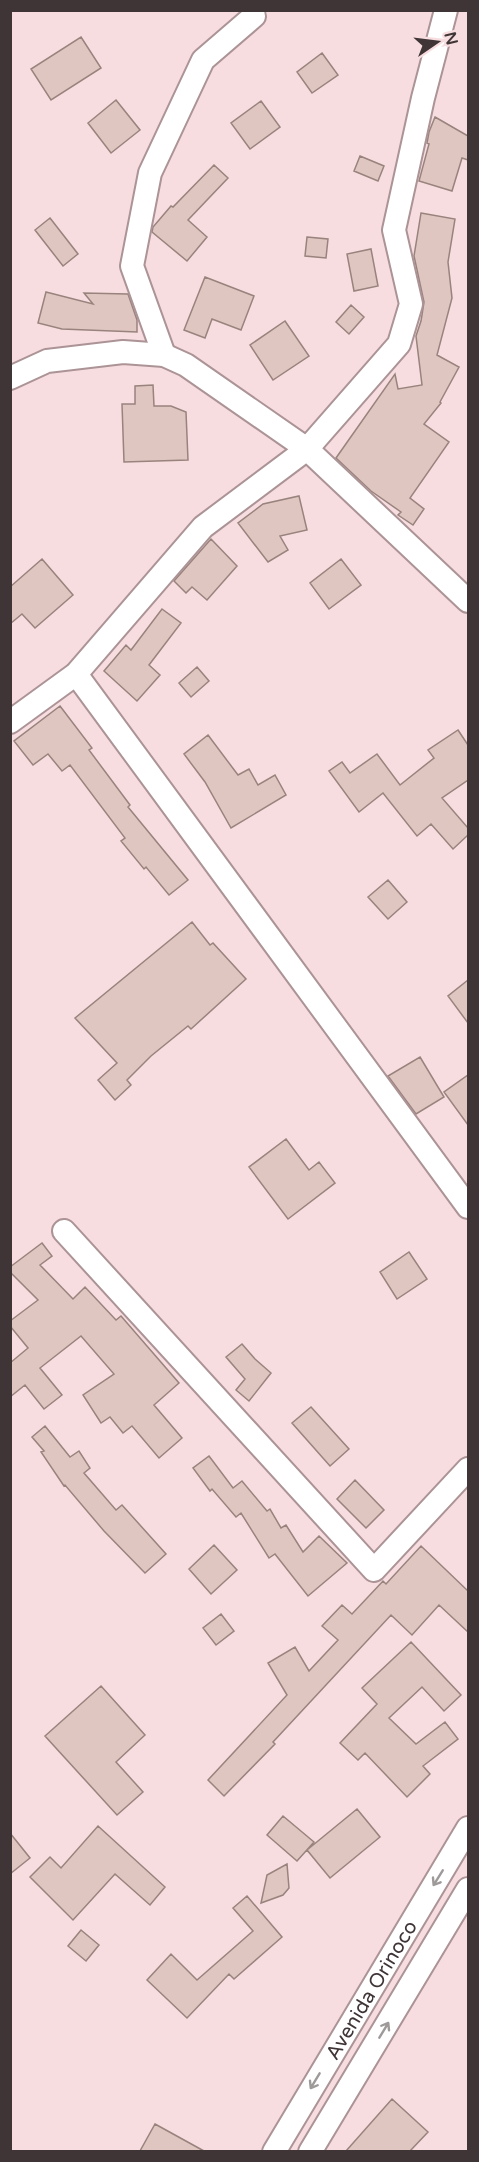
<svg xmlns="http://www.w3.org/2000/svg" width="479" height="2162" viewBox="0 0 479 2162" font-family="'Varela Round',sans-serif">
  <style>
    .building { fill: #dfc6c0; stroke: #99837d; stroke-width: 1.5 }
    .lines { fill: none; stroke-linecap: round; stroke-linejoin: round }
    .minor-casing { stroke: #ab9396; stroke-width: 26 }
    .minor { stroke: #fff; stroke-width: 22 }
    .oneway { stroke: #9f9a9a }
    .labels { text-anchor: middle; stroke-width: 6; stroke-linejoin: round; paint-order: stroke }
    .street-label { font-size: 20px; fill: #3f3536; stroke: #f7dde0 }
  </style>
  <rect width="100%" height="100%" fill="#f7dde0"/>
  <path class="building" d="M81 37 101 68 51 100 31 69Z
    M322 53 338 75 312 93 297 72Z
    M116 100 140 130 111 153 88 123Z
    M261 101 280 127 250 149 231 123Z
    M435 117 468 136V160L462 158 452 191 419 181 429 144 427 143 429 132Z
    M360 156 384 166 378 181 354 171Z
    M214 165 228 178 188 220 207 237 187 261 152 232 153 227 171 206 173 207Z
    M421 213 455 219 448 262 452 298 437 355 459 367 440 402 441 403 424 424 449 442 410 498 424 509 413 525 398 515 401 512 371 491 336 458 395 374 398 389 422 385 416 336 421 321 424 302 414 256Z
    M50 218 78 254 63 266 35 230Z
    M307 237 328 239 326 258 305 256Z
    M371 249 378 286 354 291 347 254Z
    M205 277 254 296 241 330 212 319 205 338 184 330Z
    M46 292 93 304 84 293 128 294 137 320V332L62 329 38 323Z
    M351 305 364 317 349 334 336 322Z
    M285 321 309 356 273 380 250 345Z
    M153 385 154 406H171L186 412 188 460 124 462 122 404H135V386Z
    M299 496 307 530 280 536 288 550 268 562 238 523 263 504Z
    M211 539 237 566 207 600 192 587 186 593 174 581Z
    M42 559 73 595 35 628 22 614 10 624V587Z
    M341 559 361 585 329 609 310 583Z
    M162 609 181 623 149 665 160 675 137 701 104 671 126 645 131 650Z
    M197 667 209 681 191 697 179 683Z
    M60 706 92 748 89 750 130 805 128 807 188 880 169 895 146 867 144 869 121 841 125 838 70 765 62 771 48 754 33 765 14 741Z
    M458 730 468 745V780L442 798 468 828V835L453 849 431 824 417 836 383 793 359 812 329 771 342 762 350 773 377 754 400 785 434 758 428 750Z
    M208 735 238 775 249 769 258 785 275 775 286 795 231 828 205 782 184 754Z
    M388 880 407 902 388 919 368 897Z
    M192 922 210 945 213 943 246 979 191 1029 188 1026 151 1056 127 1080 131 1085 115 1100 98 1080 117 1063 75 1018Z
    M468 980V1023L448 996Z
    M420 1057 444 1097 416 1114 388 1076Z
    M468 1075V1125L444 1092Z
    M286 1139 309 1170 319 1162 335 1183 288 1219 249 1167Z
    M42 1243 52 1256 40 1265 73 1299 85 1287 116 1320 121 1316 179 1383 154 1405 182 1438 159 1458 132 1426 123 1433 110 1417 101 1423 83 1395 114 1374 81 1336 40 1368 62 1395 44 1409 25 1385 10 1397V1363L28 1348 10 1326V1321L38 1300 10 1272V1267Z
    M409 1252 427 1279 397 1299 380 1272Z
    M242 1344 255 1359 271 1373 249 1401 236 1390 245 1379 226 1357Z
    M311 1407 349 1449 330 1466 292 1423Z
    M45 1426 70 1457 79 1451 90 1468 84 1473 116 1510 122 1505 166 1554 145 1573 104 1531 65 1485 64 1486 41 1452 44 1451 32 1437Z
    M209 1456 233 1488 242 1481 267 1511 270 1509 281 1528 286 1525 303 1552 319 1536 347 1563 308 1596 275 1554 269 1558 241 1513 236 1517 212 1489 210 1491 193 1468Z
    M355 1480 384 1510 366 1528 337 1499Z
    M214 1545 237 1570 211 1594 189 1569Z
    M421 1546 468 1591V1632L439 1605 412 1635 391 1615 273 1742 275 1744 224 1796 208 1780 287 1695 268 1663 295 1647 309 1671 338 1640 322 1626 342 1605 352 1614 383 1581 386 1584Z
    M221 1614 234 1631 216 1645 203 1628Z
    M411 1642 461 1695 444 1711 422 1687 389 1718 416 1744 445 1722 458 1739 423 1766 430 1774 407 1797 365 1753 358 1760 340 1743 377 1704 362 1688Z
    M101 1686 145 1735 116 1762 143 1792 117 1815 45 1736Z
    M357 1809 380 1837 330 1878 307 1850Z
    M283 1816 314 1842 297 1861 267 1835Z
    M98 1826 165 1887 150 1905 115 1874 73 1920 30 1877 50 1857 61 1868Z
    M10 1833 30 1858 10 1874Z
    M287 1864 289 1888 283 1895 261 1903 267 1875Z
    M247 1896 282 1937 234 1979 229 1974 187 2018 147 1980 171 1954 197 1980 253 1931 233 1908Z
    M81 1930 99 1945 86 1961 68 1946Z
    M392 2099 428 2132 410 2151H346Z
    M155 2124 204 2151H140Z"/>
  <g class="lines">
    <g class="minor-casing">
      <g id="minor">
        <path d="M164 355 132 266 150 173 203 60 254 16"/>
        <path d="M10 378 47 361 123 352 164 355 186 365 307 449 468 601"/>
        <path d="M76 674 468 1207"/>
        <path d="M10 722 76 674 203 527 307 449 399 344 411 304 394 230 423 98 446 10"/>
        <path d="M64 1231 374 1570 468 1469"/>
        <path id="s1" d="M274 2152 468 1828"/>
        <path d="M310 2152 468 1889"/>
      </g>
    </g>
    <use href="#minor" class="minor"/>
  </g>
  <defs><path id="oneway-shaft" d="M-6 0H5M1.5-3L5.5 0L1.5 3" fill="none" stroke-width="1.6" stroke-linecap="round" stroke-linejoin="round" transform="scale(1.5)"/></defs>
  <g class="oneway">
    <use href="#oneway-shaft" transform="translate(438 1878) rotate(122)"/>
    <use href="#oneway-shaft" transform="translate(384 2030) rotate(-59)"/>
    <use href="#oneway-shaft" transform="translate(315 2081) rotate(121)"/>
  </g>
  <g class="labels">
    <g class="street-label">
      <text dy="7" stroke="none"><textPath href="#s1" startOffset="189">Avenida Orinoco</textPath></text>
    </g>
  </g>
  <rect width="479" height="2162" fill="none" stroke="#3f3536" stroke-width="24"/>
  <g transform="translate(437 42) rotate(76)" stroke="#f7dde0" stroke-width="4.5" paint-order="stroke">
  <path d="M0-4.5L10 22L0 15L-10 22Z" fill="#3f3536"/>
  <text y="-9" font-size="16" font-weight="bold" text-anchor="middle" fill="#3f3536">N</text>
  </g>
</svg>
